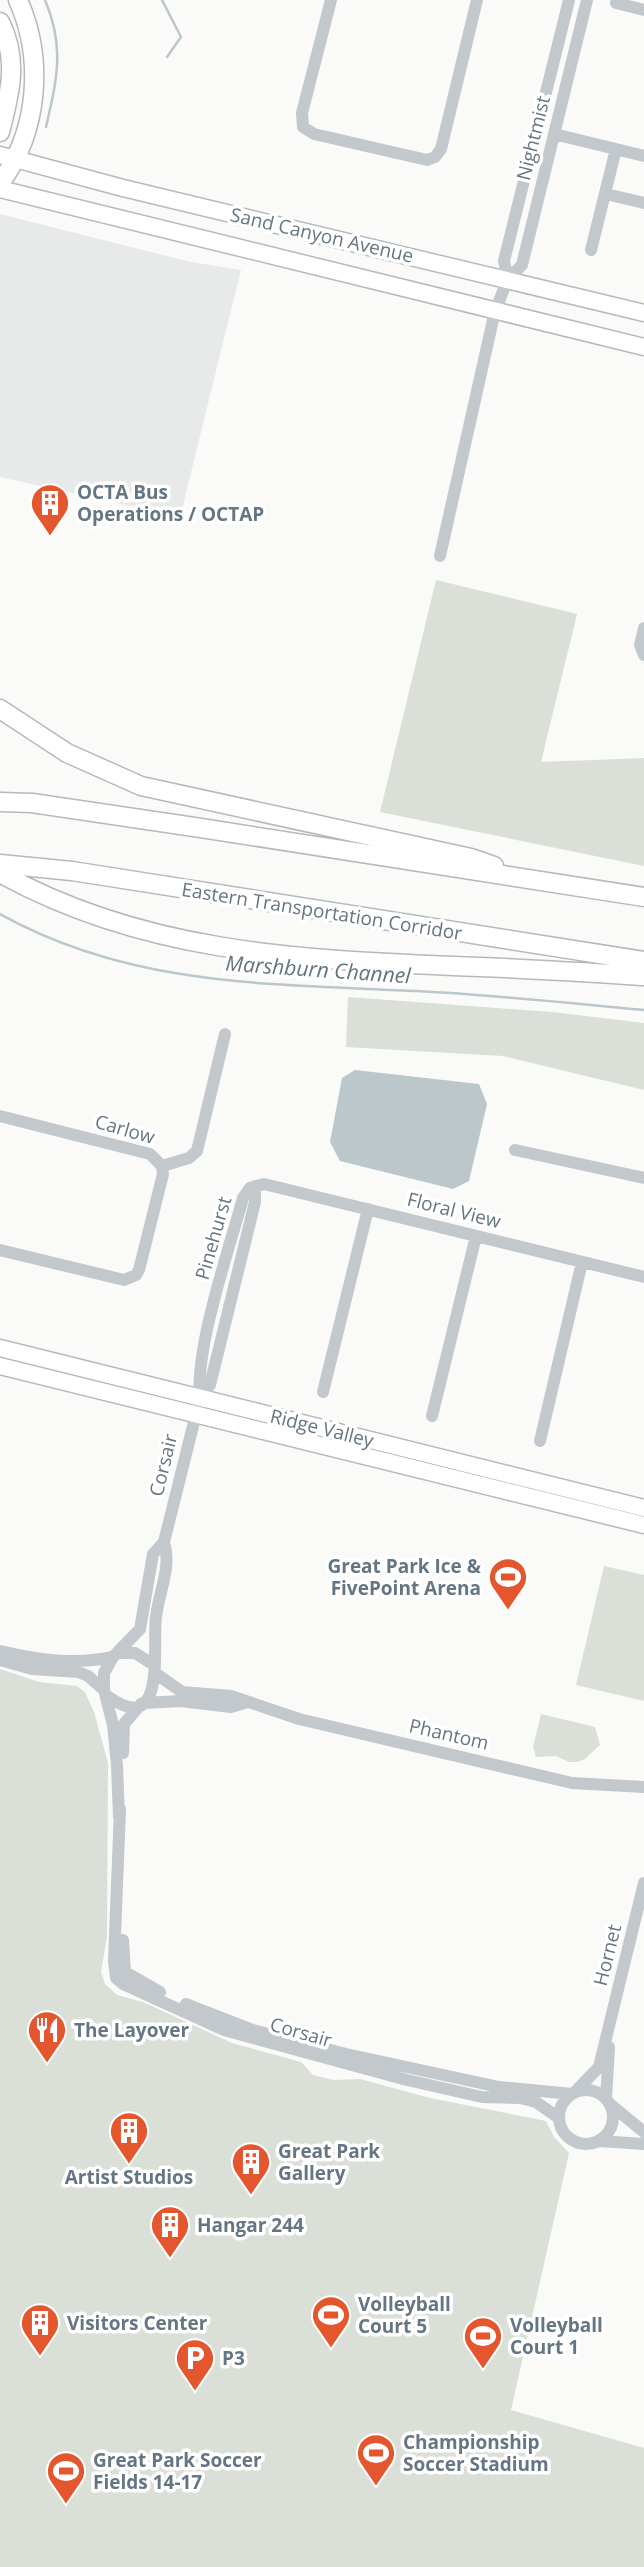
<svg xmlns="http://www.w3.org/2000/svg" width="644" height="2567" viewBox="0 0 644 2567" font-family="'Open Sans',sans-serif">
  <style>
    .built { fill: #e8e9e9 }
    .green { fill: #dadfd7 }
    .water { fill: #bbc7cb }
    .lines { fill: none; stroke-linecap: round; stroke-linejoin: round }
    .stream { stroke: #bbc7cb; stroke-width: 2.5 }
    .major-casing { stroke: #b5babe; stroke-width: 19 }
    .highway-casing { stroke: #b4b9bd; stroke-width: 21 }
    .minor { stroke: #c3c8cc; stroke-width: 12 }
    .major { stroke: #fff; stroke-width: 16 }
    .highway { stroke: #fff; stroke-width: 18 }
    .labels { text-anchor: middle; stroke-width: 7; stroke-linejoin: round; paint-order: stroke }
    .street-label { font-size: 19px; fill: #657683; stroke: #fff }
    .poi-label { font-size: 19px; font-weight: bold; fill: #657683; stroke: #fff; text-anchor: start }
    .water-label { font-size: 21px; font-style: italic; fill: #60757c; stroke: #fff }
  </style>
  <rect width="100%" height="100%" fill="#fafaf8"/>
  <path class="built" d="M0 214 191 262 241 270 180 517 0 477Z"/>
  <path class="green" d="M436 580 577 614 541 762 644 758V866L380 812Z
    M348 997 552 1012 644 1023V1090L503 1056 346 1047Z
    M604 1566 644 1575V1701L576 1685Z
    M0 1669 39 1682 77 1686 85 1692 94 1712 108 1763 107 1937 101 1972 105 1984 117 1995 143 2002 232 2043 301 2062 313 2075 334 2080 360 2079 430 2098 546 2121 554 2137 569 2153 511 2410 644 2448V2567H0Z
    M541 1714 595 1727 600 1745 585 1759 577 1762H569L556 1756 536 1757 533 1747Z"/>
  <path class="water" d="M355 1070 479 1084 487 1104 469 1181 453 1189 340 1161 330 1142 342 1078Z"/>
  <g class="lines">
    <path class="stream" d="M45 0C65 47 57 79 46 127
      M162 0 181 37 167 57
      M0 914C131 987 271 984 417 991 493 995 568 1003 644 1010"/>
    <g class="major-casing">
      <path id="major" d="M0 155 123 188 644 313
        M0 189 644 347
        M0 1348 644 1508
        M0 1366 644 1525"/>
    </g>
    <g class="highway-casing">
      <path id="highway" d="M0 22C19 59 10 94 0 132
        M0 183C39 131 44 58 18 0
        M0 709 67 753 141 786 471 858 494 866
        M0 802 32 803 201 828 644 897
        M0 864 72 871 644 961
        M0 873C142 952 294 959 453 966 517 968 580 972 644 976"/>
    </g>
    <path class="minor" d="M331 0 302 113 303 127 314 134 427 160 435 157 441 149 477 0
      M616 3 644 10
      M554 134 644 156
      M606 194 644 203
      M591 250 616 149
      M508 279 504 261 569 0
      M440 556 495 311 508 279 522 265 587 0
      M644 628 640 645 644 655
      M0 1116 150 1154 162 1166
      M515 1150 644 1178
      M162 1166 189 1158 197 1151 225 1034
      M0 1250 124 1280 136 1275 139 1270 163 1174 162 1166
      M323 1392 368 1209
      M200 1398 210 1385 255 1202V1186
      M432 1416 476 1236
      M540 1441 582 1262
      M0 1651C39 1660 73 1665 113 1657
      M120 1653H135L154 1665
      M0 1660 32 1669 78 1672 88 1676 104 1690
      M155 1673 182 1692 231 1696 299 1719 572 1783 644 1787
      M106 1695C168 1741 152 1647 156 1617 159 1591 172 1567 164 1542
      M143 1703 181 1701 231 1707 248 1702
      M123 1753 124 1724 141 1704
      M120 1809 114 1961 116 1978 123 1984 224 2030 407 2080 482 2097 520 2098 536 2102 559 2118
      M119 1817 117 1765 113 1725 104 1690V1673L113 1657 140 1629 153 1554 164 1542 200 1398C195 1347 229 1250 243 1198L250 1188 264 1184 644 1277
      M123 1940 125 1972 160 1992
      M186 2004 253 2030 346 2054 499 2087 572 2094
      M559 2117a27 27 0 1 1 54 0a27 27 0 1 1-54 0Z
      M574 2093 599 2067 644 1883
      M606 2099 609 2047
      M611 2105 644 2132
      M599 2141 644 2144"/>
    <use href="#major" class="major"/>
    <use href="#highway" class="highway"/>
  </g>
  <defs>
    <g id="building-pin" transform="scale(2.0125)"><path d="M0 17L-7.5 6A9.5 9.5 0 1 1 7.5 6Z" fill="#e4572e" stroke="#fff"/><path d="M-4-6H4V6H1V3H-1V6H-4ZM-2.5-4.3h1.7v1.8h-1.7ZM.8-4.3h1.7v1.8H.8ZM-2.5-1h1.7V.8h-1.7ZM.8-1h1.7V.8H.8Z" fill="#fff"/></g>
    <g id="stadium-pin" transform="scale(2.0125)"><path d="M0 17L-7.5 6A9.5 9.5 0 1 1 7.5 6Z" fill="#e4572e" stroke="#fff"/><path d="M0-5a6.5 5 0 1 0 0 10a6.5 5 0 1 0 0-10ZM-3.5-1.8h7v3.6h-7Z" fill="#fff"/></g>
    <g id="restaurant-pin" transform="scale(2.0125)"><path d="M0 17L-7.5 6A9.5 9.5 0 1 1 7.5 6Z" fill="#e4572e" stroke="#fff"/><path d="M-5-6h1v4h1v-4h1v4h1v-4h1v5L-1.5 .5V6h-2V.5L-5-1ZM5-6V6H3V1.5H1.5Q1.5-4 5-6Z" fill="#fff"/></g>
    <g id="parking-pin" transform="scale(2.0125)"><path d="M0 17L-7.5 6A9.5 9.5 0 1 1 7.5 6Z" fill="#e4572e" stroke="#fff"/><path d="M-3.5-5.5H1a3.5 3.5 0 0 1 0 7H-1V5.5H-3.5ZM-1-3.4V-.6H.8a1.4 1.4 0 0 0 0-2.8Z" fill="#fff"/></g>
  </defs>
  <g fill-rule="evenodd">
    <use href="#building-pin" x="50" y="503"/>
    <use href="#stadium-pin" x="508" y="1577"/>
    <use href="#restaurant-pin" x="47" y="2030"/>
    <use href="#building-pin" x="129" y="2131"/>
    <use href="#building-pin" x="251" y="2162"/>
    <use href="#building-pin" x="170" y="2225"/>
    <use href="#stadium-pin" x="331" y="2315"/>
    <use href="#building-pin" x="40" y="2323"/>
    <use href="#stadium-pin" x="483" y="2336"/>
    <use href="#parking-pin" x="195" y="2358"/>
    <use href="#stadium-pin" x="376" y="2453"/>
    <use href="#stadium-pin" x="66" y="2471"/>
  </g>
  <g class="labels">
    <g class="street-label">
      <text transform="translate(533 138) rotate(-76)" y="7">Nightmist</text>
      <text transform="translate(322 235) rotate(13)" y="7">Sand Canyon Avenue</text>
      <text transform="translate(322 911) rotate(9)" y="7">Eastern Transportation Corridor</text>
      <text transform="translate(125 1129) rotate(16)" y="7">Carlow</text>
      <text transform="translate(454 1210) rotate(14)" y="7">Floral View</text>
      <text transform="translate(213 1238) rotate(-74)" y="7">Pinehurst</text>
      <text transform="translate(322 1428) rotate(14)" y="7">Ridge Valley</text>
      <text transform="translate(163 1465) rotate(-76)" y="7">Corsair</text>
      <text transform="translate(449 1734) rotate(13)" y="7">Phantom</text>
      <text transform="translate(607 1955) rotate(-76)" y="7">Hornet</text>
      <text transform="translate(301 2032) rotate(16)" y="7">Corsair</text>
    </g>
    <g class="poi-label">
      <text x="77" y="499">OCTA Bus<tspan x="77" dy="22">Operations / OCTAP</tspan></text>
      <text x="481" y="1573" text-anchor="end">Great Park Ice &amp;<tspan x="481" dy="22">FivePoint Arena</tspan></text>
      <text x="74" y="2037">The Layover</text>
      <text x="278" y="2158">Great Park<tspan x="278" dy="22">Gallery</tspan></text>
      <text x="129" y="2184" text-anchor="middle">Artist Studios</text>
      <text x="197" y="2232">Hangar 244</text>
      <text x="358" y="2311">Volleyball<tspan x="358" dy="22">Court 5</tspan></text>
      <text x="67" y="2330">Visitors Center</text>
      <text x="510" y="2332">Volleyball<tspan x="510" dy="22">Court 1</tspan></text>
      <text x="222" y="2365">P3</text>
      <text x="403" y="2449">Championship<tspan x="403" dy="22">Soccer Stadium</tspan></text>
      <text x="93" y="2467">Great Park Soccer<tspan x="93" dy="22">Fields 14-17</tspan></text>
    </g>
    <g class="water-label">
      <text transform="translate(318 970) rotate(4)" y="7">Marshburn Channel</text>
    </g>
  </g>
</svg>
